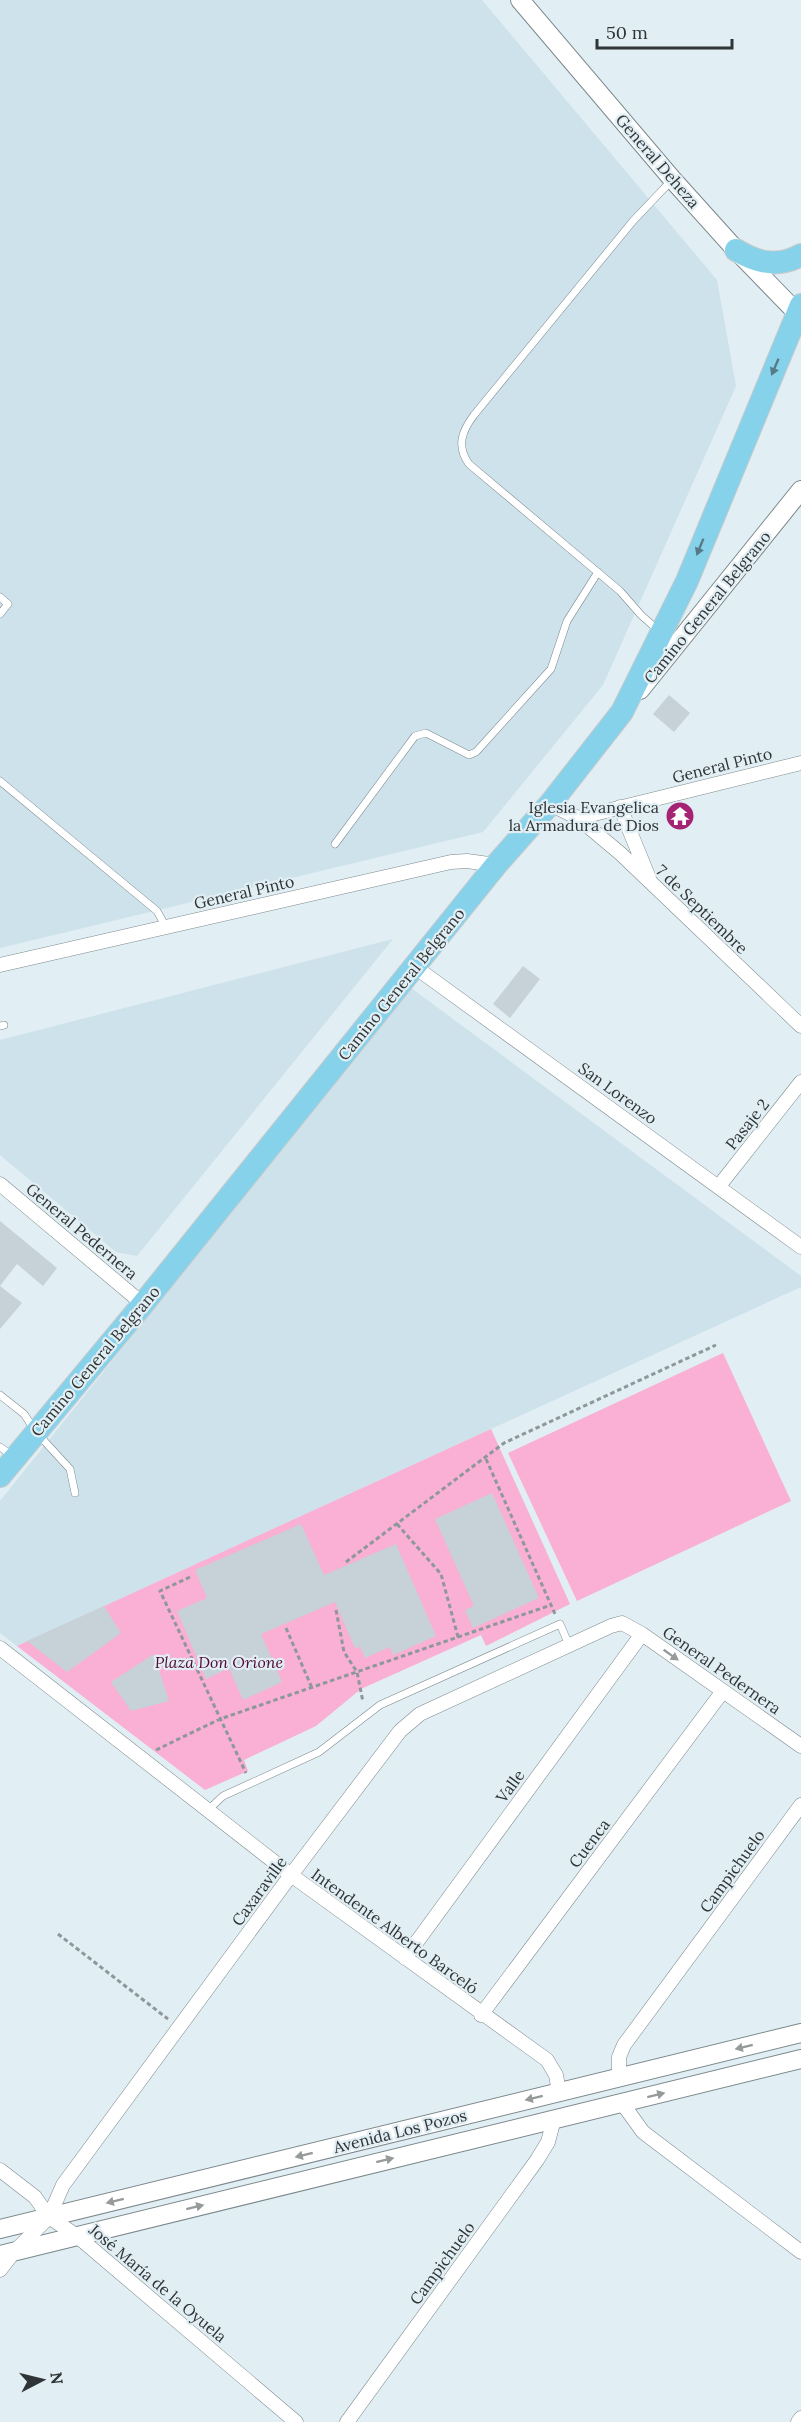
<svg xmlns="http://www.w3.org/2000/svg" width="801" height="2422" viewBox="0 0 801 2422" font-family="Lora,serif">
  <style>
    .built { fill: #cde2ea }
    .green { fill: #faafd5 }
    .building { fill: #c6d2d7 }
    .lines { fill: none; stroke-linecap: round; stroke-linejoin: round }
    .service-casing { stroke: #7d898d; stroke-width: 8 }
    .minor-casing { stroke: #7d898d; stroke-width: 15 }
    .tertiary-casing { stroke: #7d898d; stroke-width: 20 }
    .primary-casing { stroke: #c9cacb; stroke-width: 24 }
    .path { stroke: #8e979b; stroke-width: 3; stroke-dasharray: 4.5 3; stroke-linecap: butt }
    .service { stroke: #fff; stroke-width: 7 }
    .minor { stroke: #fff; stroke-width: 14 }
    .tertiary { stroke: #fff; stroke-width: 18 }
    .primary { stroke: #86d2eb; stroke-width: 22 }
    .oneway { fill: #567b87 }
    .oneway2 { fill: #979a9a }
    .labels { text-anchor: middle; stroke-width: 4.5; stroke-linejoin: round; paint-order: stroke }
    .street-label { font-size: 16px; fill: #2f3436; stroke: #e1eef3 }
    .poi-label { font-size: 16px; fill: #2f3436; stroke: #e1eef3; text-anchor: end }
    .park-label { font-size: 16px; font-style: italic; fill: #510836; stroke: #e1eef3 }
  </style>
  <rect width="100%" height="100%" fill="#e1eef3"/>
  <path class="built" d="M0 0H482L717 280 736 386 603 685 483 832 0 948Z
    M393 939 137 1256 116 1252 0 1155V1040Z
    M411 988 801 1276V1287L17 1646 0 1633V1501Z"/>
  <path class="green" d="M723 1353 791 1501 577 1601 508 1453Z
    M491 1429 570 1604 486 1646 481 1635 361 1689 316 1726 244 1760 248 1771 205 1790 17 1646Z"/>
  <path class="building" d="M669 695 690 713 674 732 653 714Z
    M685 802 690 827 675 830 669 806Z
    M523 966 540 979 510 1018 493 1004Z
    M0 1221 57 1268 43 1286 17 1264 0 1286 22 1303 0 1329Z
    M492 1493 539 1598 473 1628 465 1610 474 1606 435 1519Z
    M301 1524 324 1575 396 1544 436 1636 393 1655 390 1647 365 1658 360 1647 355 1648 335 1602 261 1634 282 1682 243 1700 229 1668 206 1679 177 1611 207 1598 195 1570Z
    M104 1606 121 1633 67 1672 27 1641Z
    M154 1654 169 1701 131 1711 111 1682Z"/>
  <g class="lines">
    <g class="service-casing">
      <path id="service" d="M0 597 8 604 0 614
        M659 631 641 615 620 591 469 464C456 446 462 431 474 415L633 221 672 180
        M0 781 157 911 166 927
        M335 844 415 736 426 733 469 755 476 752 551 669 567 621 598 572
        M0 1026 4 1025
        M0 1395 24 1414 36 1432 70 1469 75 1493
        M0 1447 13 1456
        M208 1810 223 1796 319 1752 380 1705 560 1624 569 1645"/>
    </g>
    <g class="minor-casing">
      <path id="minor" d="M550 804 578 818 801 763
        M620 807 649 878
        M578 818 621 854 801 1026
        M0 965 451 862 467 861 496 865
        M415 967 801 1247
        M0 1184 143 1304
        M719 1186 801 1082
        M0 1648 291 1875 547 2060 556 2075 559 2092
        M405 1958 642 1634
        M481 2015 723 1691
        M619 2078V2057L624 2045 801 1805
        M622 2103 643 2132 801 2252
        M0 2170 35 2197 49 2217 77 2236 296 2422
        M0 2270 14 2252 49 2217 63 2185 291 1875 400 1731 420 1714 611 1626 622 1623 642 1634 801 1746
        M347 2422 537 2160 548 2142 554 2119
        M798 2422 801 2418"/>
    </g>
    <g class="tertiary-casing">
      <path id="tertiary" d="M520 0 673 180 736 250 801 317
        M640 690 801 490
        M0 2229 801 2033
        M0 2255 801 2059"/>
    </g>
    <g class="primary-casing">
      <path id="primary" d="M736 250C757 263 778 268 801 255
        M0 1476 143 1304 496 865 550 804 622 712 687 581 801 305"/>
    </g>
    <path class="path" d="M486 1459 555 1614
      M397 1524 441 1574 458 1637
      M346 1562 504 1443 716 1345
      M190 1577 160 1591 246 1773
      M336 1610 344 1652 357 1672 363 1702
      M286 1628 312 1688
      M156 1750 220 1719 551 1605
      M58 1934 168 2019"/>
    <use href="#service" class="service"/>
    <use href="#minor" class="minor"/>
    <use href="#tertiary" class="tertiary"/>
    <use href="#primary" class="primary"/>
  </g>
  <defs><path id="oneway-solid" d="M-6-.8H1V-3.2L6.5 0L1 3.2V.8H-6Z" transform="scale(1.5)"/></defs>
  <g class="oneway">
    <use href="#oneway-solid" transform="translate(775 367) rotate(113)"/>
    <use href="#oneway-solid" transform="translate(700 547) rotate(112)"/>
  </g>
  <g class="oneway2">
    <use href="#oneway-solid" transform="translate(671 1655) rotate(35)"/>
    <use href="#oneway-solid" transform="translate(744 2047) rotate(166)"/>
    <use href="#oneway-solid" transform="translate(656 2095) rotate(-14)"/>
    <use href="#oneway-solid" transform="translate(534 2098) rotate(166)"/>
    <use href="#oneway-solid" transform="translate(304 2155) rotate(166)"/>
    <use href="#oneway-solid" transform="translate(385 2160) rotate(-14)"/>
    <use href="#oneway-solid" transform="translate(115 2201) rotate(166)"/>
    <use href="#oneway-solid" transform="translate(195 2207) rotate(-14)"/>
  </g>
  <defs>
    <g id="temple-disc" transform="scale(1.5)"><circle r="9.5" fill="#a42373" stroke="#e1eef3"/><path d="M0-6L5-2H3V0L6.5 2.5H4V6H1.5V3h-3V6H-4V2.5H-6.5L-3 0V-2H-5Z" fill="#fff"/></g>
  </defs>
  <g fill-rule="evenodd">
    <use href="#temple-disc" x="680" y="816"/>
  </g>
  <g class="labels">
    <g class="street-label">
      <text transform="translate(658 161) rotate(49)" y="6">General Deheza</text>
      <text transform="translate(707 607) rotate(-51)" y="6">Camino General Belgrano</text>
      <text transform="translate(722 765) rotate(-14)" y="6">General Pinto</text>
      <text transform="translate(244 892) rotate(-13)" y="6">General Pinto</text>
      <text transform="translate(702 909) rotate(44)" y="6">7 de Septiembre</text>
      <text transform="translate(401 984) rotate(-51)" y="6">Camino General Belgrano</text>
      <text transform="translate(618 1093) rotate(36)" y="6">San Lorenzo</text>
      <text transform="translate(747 1124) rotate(-52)" y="6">Pasaje 2</text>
      <text transform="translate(82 1231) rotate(40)" y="6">General Pedernera</text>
      <text transform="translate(95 1361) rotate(-50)" y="6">Camino General Belgrano</text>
      <text transform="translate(722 1670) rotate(35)" y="6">General Pedernera</text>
      <text transform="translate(510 1786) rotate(-54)" y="6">Valle</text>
      <text transform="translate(589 1843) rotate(-53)" y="6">Cuenca</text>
      <text transform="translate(732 1871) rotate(-54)" y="6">Campichuelo</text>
      <text transform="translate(259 1891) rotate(-54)" y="6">Caxaraville</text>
      <text transform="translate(395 1931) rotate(36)" y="6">Intendente Alberto Barceló</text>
      <text transform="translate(400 2131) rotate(-14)" y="6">Avenida Los Pozos</text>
      <text transform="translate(442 2263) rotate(-54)" y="6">Campichuelo</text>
      <text transform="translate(158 2283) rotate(40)" y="6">José María de la Oyuela</text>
    </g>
    <g class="poi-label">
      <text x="659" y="813">Iglesia Evangelica<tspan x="659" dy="18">la Armadura de Dios</tspan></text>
    </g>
    <g class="park-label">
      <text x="219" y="1668">Plaza Don Orione</text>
    </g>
  </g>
  <g transform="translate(42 2380) rotate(83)" stroke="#e1eef3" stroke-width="4.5" paint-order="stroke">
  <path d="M0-4.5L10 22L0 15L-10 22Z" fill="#2f3436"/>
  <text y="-9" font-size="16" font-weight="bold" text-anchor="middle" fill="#2f3436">N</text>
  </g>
  <path d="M597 39v9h135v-9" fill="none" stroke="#2f3436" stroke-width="3"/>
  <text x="606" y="39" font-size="18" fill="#2f3436" stroke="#e1eef3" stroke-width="4.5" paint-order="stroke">50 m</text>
</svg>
